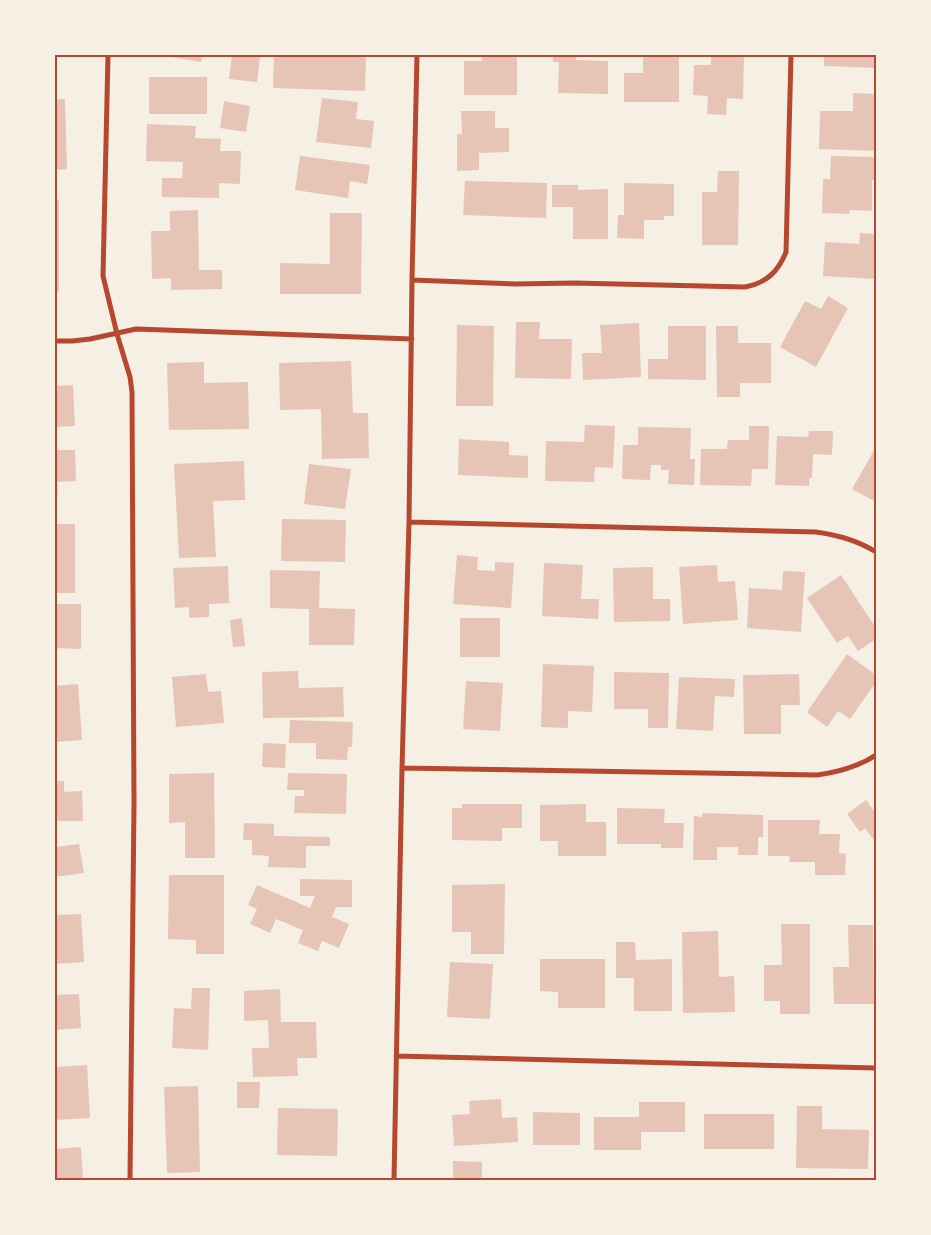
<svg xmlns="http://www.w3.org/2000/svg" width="931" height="1235" viewBox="0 0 931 1235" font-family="'IBM Plex Sans',sans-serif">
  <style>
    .building { fill: #e6c5b7 }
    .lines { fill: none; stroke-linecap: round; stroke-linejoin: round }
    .minor { stroke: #b5482f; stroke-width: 5 }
    .neatline { fill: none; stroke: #b5482f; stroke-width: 2 }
  </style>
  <rect width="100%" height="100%" fill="#f6efe4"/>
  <path class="building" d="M159 55H202L201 62Z
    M232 55 260 57 257 82 229 79Z
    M274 55H366L365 91 273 88Z
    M482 55H517V95H464V61H482Z
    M553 55H576V60L608 61V94L558 93 559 62H553Z
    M643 55H679V102H624V73H643Z
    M711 55H744L743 99 727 98 726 115 707 114 708 96 693 95 694 65H711Z
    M824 55H876V68L824 66Z
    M149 77H207V114H149Z
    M853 93 876 94V151L819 149 820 111H853Z
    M322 98 358 102 356 119 374 121 371 148 316 142Z
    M55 99H65L67 169 55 170Z
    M224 101 250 106 246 132 220 128Z
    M461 111H495V128H509V152L479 153V170L457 171V134H462Z
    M147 124 196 126 195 138 221 139 220 151H241L240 184 219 183V198L162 197V178H182L183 162 146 161Z
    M300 156 370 165 367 184 350 181 348 198 295 190Z
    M831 156 876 157V180H872V211L850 210 849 214 822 213 823 179H830Z
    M718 171H739L738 245H702V192H717Z
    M465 181 547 183 546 218 463 215Z
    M624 183 674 184V216H664V220H644V239L617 238 618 215H624Z
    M552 185H578V190L608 189V239H573V207H552Z
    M55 200H59V291H55Z
    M198 210 199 270H222V289L171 290V278L152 279 151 231H170V211Z
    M330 213H362L361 294H280V263L330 264Z
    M860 233 876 234 875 279 823 276 825 242 859 244Z
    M828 296 848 308 816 367 780 347 805 301 821 309Z
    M516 322H540L539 339H572L571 379 515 378Z
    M639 323 641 377 583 380 582 353H602L600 325Z
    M457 325 494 326 493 406H456Z
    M668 326H706V380L648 379V359H668Z
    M716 326H738V343H771V383H740V397H717Z
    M351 361 353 413H368L369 458 322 459 321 409 280 410 279 363Z
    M204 362V383L248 382 249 429 169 430 167 363Z
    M73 385 75 426 55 427V386Z
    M585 425 615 426 613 468 595 467 594 482 545 481 546 441 584 442Z
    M749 426H769L768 469H752L751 486 700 485 701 449H727L728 440H749Z
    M638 427 691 428 690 459H695L694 485 668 484 669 470H661V465H651L650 480 622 479 623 445H638Z
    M809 431H833L832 455 813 454 812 478H809V486L775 485 777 436 808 437Z
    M459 439 509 442V455L528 456V478L458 475Z
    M876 447V502L852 489Z
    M55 450H75L76 481 57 482 58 494H55Z
    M244 461 245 500 213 501 216 557 179 558 174 464Z
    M309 464 351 469 345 509 304 504Z
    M282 519 346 520 345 562 281 561Z
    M55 524H75V593H55Z
    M457 555 478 557 477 570 495 571V562L514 563 511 608 453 604Z
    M544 563 583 565 581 599H599L598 619 542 616Z
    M717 565 718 582 735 581 738 620 683 624 679 567Z
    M228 566 229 603 209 604V617L189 618V607L175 608 173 568Z
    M653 567V599H670V621L614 622 613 568Z
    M270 570 320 571 319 608 355 609 354 645H309V609L270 608Z
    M783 571 805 572 801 632 747 628 749 588 782 590Z
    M841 575 876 628V639L858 651 848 636 837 643 807 598Z
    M55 604H81V649L55 648Z
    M242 618 245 646 233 647 230 620Z
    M460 618H500V657H460Z
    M847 654 876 675V682L850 719 838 711 827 727 807 712Z
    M543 664 594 666 592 712 568 711V728L541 727Z
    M298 671 299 688 343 687 344 717 263 718 262 672Z
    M614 672 669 673 668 728H648V709H614Z
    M206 674 208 692 221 691 224 723 176 727 172 677Z
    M799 674 800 705H781V734H744L743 675Z
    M679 677 735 679 734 697 715 696 713 731 676 729Z
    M466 681 503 683 500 731 463 729Z
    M78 684 82 740 55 742V686Z
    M290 720 353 722 352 747H348L347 760 316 759V743H289Z
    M263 743 286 744 285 768 262 767Z
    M214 773 215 858H185V822L169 823V774Z
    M288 773 347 774 346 814 294 813 295 796H304V790H287Z
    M55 781H64V792L82 791 83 821H55Z
    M866 800 876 814V843L865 828 860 832 847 814Z
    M462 804H522V828H502V841L452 840V808H462Z
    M586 804V822H606V856H558V841H540V805Z
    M617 808 665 809 664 823H684L683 848H661V844H617Z
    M702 813 763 815V837H758V855H738V847H717V860H693L694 816 702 817Z
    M768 820H820L819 834H840L839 853 846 854 845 875H815V862H789L790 856H768Z
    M244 823 274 824V836L330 837V846H306V868L268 867 269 856 252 855V840H243Z
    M79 844 84 873 55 877V847Z
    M169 875H224V954H196V940L168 939Z
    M300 879 352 880V907H336L332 917 349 924 339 948 322 941 318 951 298 943 303 930 276 919 270 933 250 924 257 909 248 905 257 885 310 908 315 896H300Z
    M505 884 504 954H471V932H452V885Z
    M81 914 84 962 55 964V915Z
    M781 924H810V1014H780V1001H764V965H782Z
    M848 925H873L874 1004H834L833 967H849Z
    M718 931 719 977 734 976 735 1012 683 1013 682 932Z
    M616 942H635L636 960 672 959V1011H634V978H616Z
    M540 959H605V1008H558V992L540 991Z
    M450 962 493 964 490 1019 447 1017Z
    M192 988H210L208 1050 172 1048 174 1008 191 1009Z
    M280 989 281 1022H316L317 1058H297L298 1076 253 1077 252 1048H269L268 1020 244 1021V991Z
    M79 994 81 1028 55 1030V995Z
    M87 1065 90 1118 55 1120V1067Z
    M237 1082H260L259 1108H237Z
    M198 1086 200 1172 167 1173 164 1087Z
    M501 1099 502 1118 517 1117 518 1142 454 1146 452 1115 470 1114 469 1101Z
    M639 1102H685V1132H641V1150H594V1117H639Z
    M797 1106H822V1129L869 1130 868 1169 796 1168Z
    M278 1108 338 1109 337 1156 277 1155Z
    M533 1112 580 1113V1145H533Z
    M704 1114H774V1149H704Z
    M81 1147 83 1180H55V1149Z
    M453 1161 482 1162V1180H453Z"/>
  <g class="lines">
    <path class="minor" d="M108 55 103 276 117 334 130 377 132 392 134 803 130 1180
      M412 280 516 284 574 283 745 287C766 283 778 272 786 252L791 55
      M55 341H72L90 339 136 329 412 339
      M409 522 816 532C838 535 857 540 876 552
      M402 768 817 775C839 772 858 767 876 755
      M396 1056 876 1068
      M394 1180 402 768 409 522 412 280 417 55"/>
  </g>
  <rect width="931" height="1235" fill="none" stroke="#f6efe4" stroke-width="112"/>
  <rect x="56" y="56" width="819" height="1123" class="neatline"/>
</svg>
